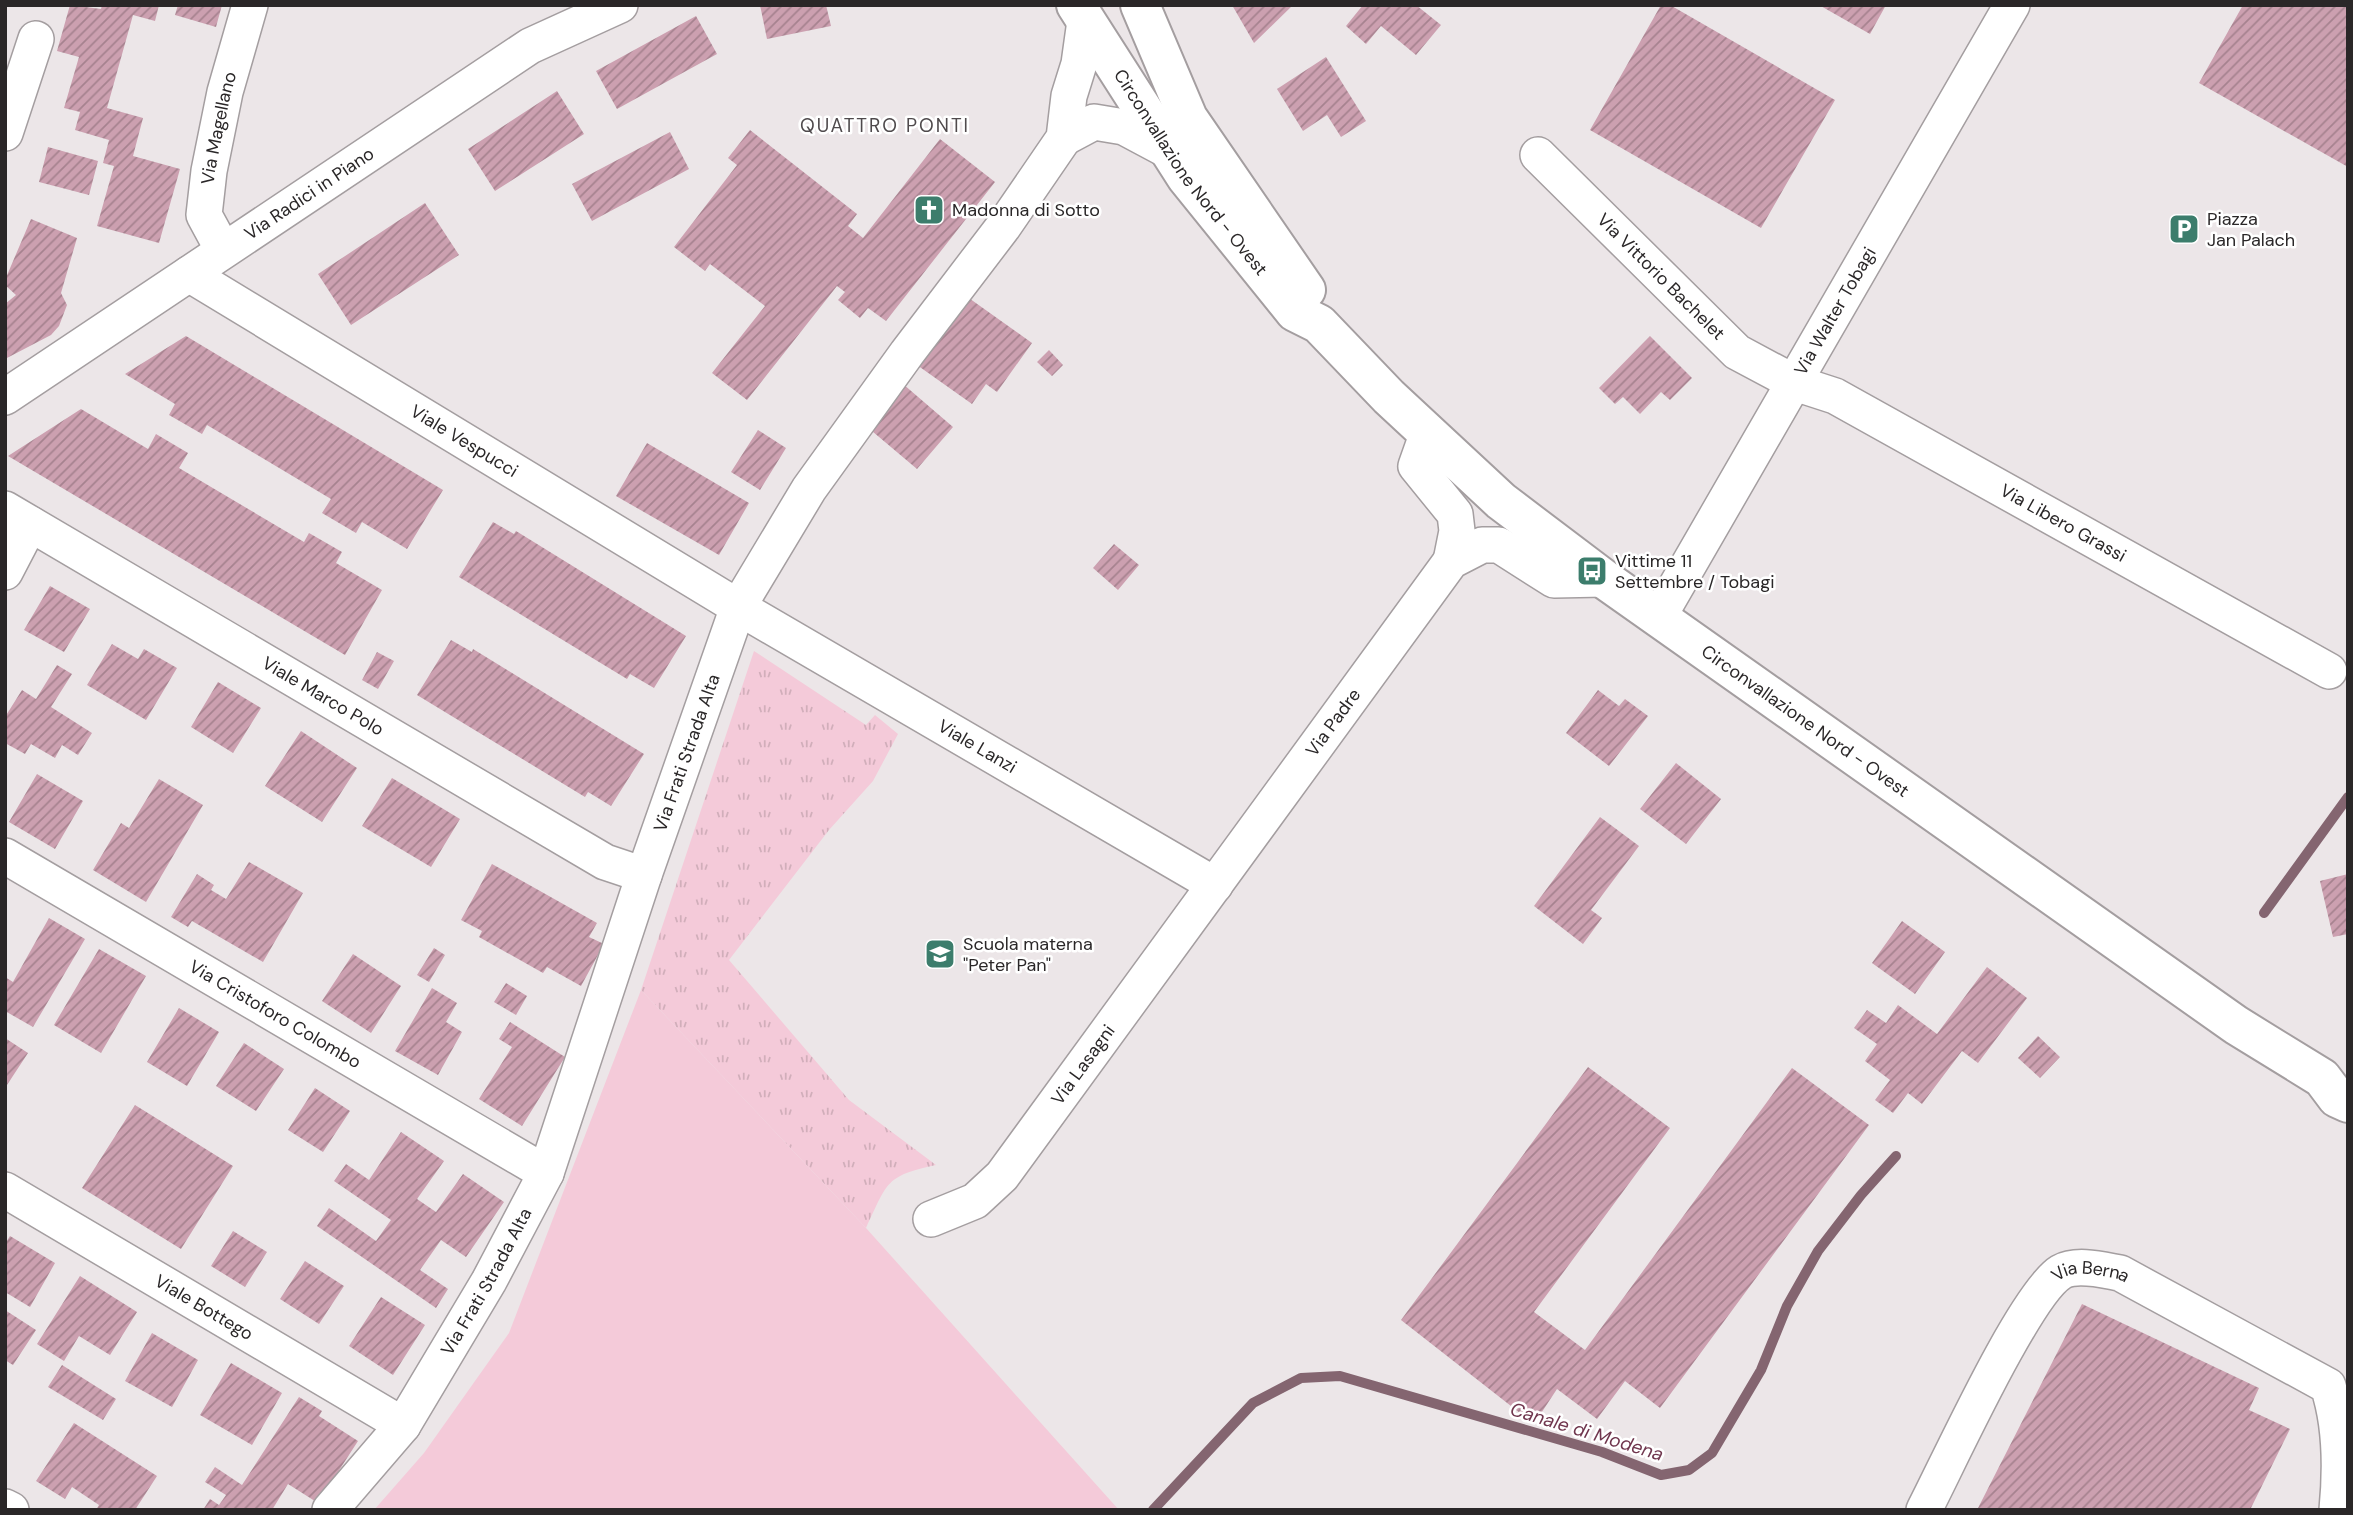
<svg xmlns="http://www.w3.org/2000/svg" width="2353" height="1515" viewBox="0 0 2353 1515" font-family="'DM Sans',sans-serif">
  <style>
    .park { fill: url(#park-tufts) }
    .pitch { fill: #f4cad9 }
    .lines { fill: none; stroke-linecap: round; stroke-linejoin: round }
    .stream { stroke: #846570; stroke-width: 10 }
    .building { fill: url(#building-hatch) }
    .minor-casing { stroke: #a49ea0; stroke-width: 38 }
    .major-casing { stroke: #a49ea0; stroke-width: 42 }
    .minor { stroke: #fff; stroke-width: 35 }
    .major { stroke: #fff; stroke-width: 38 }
    .labels { text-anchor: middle; stroke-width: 5; stroke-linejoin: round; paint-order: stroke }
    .street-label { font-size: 18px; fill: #2a2728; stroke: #fff }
    .poi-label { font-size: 18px; fill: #2a2728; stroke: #fff; text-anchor: start }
    .neighbourhood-label { font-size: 19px; letter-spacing: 2px; fill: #4f4a4c; stroke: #fff }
    .water-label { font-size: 19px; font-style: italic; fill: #70364e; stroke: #fff }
  </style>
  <defs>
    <pattern id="park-tufts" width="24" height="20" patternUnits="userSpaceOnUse" patternTransform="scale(1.75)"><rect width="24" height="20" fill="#f4cad9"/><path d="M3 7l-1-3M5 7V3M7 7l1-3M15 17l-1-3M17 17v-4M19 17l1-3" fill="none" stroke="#d1aeba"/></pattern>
    <pattern id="building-hatch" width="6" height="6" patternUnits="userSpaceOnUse" patternTransform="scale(1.75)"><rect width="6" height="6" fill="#cca0b0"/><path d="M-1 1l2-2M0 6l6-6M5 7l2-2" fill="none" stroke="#a6828f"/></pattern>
  </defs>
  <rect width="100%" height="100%" fill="#ece6e8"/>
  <path class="park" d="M754 651 866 725 875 715 898 734 873 781 829 830 729 960 849 1100 936 1165C885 1176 888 1182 866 1228L641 990Z"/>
  <path class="pitch" d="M641 990 866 1228 1119 1510H374L424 1453 509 1333Z"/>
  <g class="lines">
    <path class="stream" d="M2264 913 2348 797
      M1153 1510 1253 1403 1301 1378 1340 1376 1602 1452 1661 1475 1689 1470 1712 1453 1761 1370 1787 1306 1818 1251 1861 1195 1896 1156"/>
  </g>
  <path class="building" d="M70 5 101 9 102 5H159L155 21 133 15 107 108 143 118 133 156 180 169 159 243 97 226 114 166 103 163 109 140 75 130 80 112 64 108 79 57 57 51Z
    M178 5H222L216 27 175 15Z
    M760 5H826L831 26 767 39Z
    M1232 5H1293L1254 43Z
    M1363 5H1416L1441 25 1416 55 1381 26 1366 44 1346 26Z
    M1661 5H1670L1835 100 1761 228 1590 130Z
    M1819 5H1886L1870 34Z
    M2243 5H2348V167L2199 83Z
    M696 16 717 54 617 109 596 71Z
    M1326 57 1366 121 1341 137 1327 115 1303 131 1277 89Z
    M557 91 584 134 495 191 468 149Z
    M750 130 857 214 848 226 863 238 940 139 995 182 886 321 868 308 860 318 838 300 845 292 837 286 747 400 712 373 765 306 710 264 705 271 674 247 737 165 728 158Z
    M670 132 689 169 592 221 572 184Z
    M48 147 98 161 89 195 39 182Z
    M425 203 459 255 351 325 318 274Z
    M31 219 77 238 61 293 67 305 59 326 51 335 5 359V304L16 295 5 285V280Z
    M966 296 1032 343 997 392 986 384 972 404 917 365Z
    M186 336 443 490 407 549 362 522 356 533 322 513 331 499 207 425 202 434 169 415 175 404 125 374Z
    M1650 336 1692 378 1670 400 1661 392 1640 414 1623 397 1615 404 1599 388Z
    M1049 350 1063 365 1052 376 1037 362Z
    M903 384 953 427 917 469 866 426Z
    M81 409 148 449 156 434 188 453 179 468 304 542 309 533 342 552 336 563 382 590 345 655 8 456Z
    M758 430 786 448 760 490 731 472Z
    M647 443 749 503 719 555 616 496Z
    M493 522 514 534 516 531 686 636 654 688 630 674 627 679 459 577Z
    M1114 544 1139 565 1118 590 1093 568Z
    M50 586 90 609 64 652 24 630Z
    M451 640 472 652 473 649 644 754 611 806 588 792 585 797 417 695Z
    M112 644 138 659 144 649 177 668 146 720 87 685Z
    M377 652 394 661 378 689 362 680Z
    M57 665 72 674 51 707 92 733 78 755 62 745 55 758 31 744 25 754 5 743V717L22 690 36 699Z
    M218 682 261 708 233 753 191 727Z
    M1598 690 1619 706 1625 699 1648 716 1609 766 1566 733Z
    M301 731 357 768 322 822 265 786Z
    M1676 763 1721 799 1686 844 1640 809Z
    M37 774 83 801 55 849 9 822Z
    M392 778 460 819 431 867 362 826Z
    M159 779 203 805 146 902 93 870 121 823 129 828Z
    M1600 817 1639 846 1591 910 1602 918 1583 944 1534 906Z
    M249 862 303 893 263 962 192 921 188 927 171 917 197 874 214 885 211 890 226 899Z
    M492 864 597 923 589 937 604 944 581 986 547 967 543 973 479 937 482 931 461 920Z
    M2348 874V934L2333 937 2320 881Z
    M49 918 85 939 33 1027 5 1011V977L13 982Z
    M1902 921 1945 952 1915 994 1872 963Z
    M434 948 445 955 429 982 417 975Z
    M99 949 146 976 101 1053 54 1025Z
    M353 954 401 986 371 1033 322 1001Z
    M1987 967 2027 998 1978 1063 1962 1051 1922 1104 1908 1093 1893 1113 1875 1100 1890 1080 1865 1061 1877 1044 1854 1028 1867 1010 1886 1023 1898 1005 1937 1034Z
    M506 983 527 996 516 1015 494 1002Z
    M432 988 457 1003 446 1022 462 1032 438 1075 395 1051Z
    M179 1008 219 1032 187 1086 147 1062Z
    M510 1022 565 1057 522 1126 479 1099 512 1047 499 1039Z
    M2038 1036 2060 1057 2040 1078 2018 1058Z
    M5 1038 28 1053 5 1088Z
    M244 1043 284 1069 256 1111 216 1086Z
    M1588 1067 1670 1128 1534 1312 1585 1350 1792 1068 1869 1125 1660 1408 1625 1381 1597 1419 1557 1389 1534 1424 1401 1320Z
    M315 1088 350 1111 323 1152 288 1130Z
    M135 1105 233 1166 181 1249 82 1188Z
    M401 1132 444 1161 417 1199 436 1212 463 1174 504 1202 466 1257 441 1240 420 1270 448 1289 436 1308 317 1226 329 1208 376 1241 391 1220 334 1181 346 1164 369 1180Z
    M233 1231 267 1252 245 1287 211 1266Z
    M10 1236 55 1263 30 1307 5 1292V1244Z
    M305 1261 344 1286 319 1324 280 1299Z
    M80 1276 137 1312 110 1355 79 1336 64 1361 37 1344Z
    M381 1297 425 1325 393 1375 349 1346Z
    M2082 1304 2259 1388 2249 1410 2290 1429 2250 1510H1977Z
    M5 1310 36 1330 13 1365 5 1360Z
    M152 1333 198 1360 172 1407 125 1381Z
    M231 1363 282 1393 252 1445 200 1415Z
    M62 1365 116 1399 103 1420 48 1387Z
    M299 1397 322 1411 319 1416 358 1441 318 1503 288 1484 272 1510H203L210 1499 219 1505 226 1495 205 1482 215 1467 242 1485Z
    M74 1423 157 1476 135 1510H96L99 1505 72 1487 65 1499 36 1481Z"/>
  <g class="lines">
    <g class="minor-casing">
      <g id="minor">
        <path d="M5 133 36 39"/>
        <path d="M1064 138 1094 122 1124 127 1169 151"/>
        <path id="s1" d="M1538 155 1737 352 1795 383 1835 396 2329 671"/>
        <path id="s2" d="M223 250 204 215 209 171 225 92 250 5"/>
        <path id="s3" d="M189 274 738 607 1215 885"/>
        <path id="s4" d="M5 397 530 46 620 5"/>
        <path d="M1428 432 1416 466 1455 514 1457 531 1451 561"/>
        <path id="s5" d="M5 509 605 862 644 875"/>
        <path d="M5 572 30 524"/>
        <path id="s6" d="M1659 616 2012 5"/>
        <path id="s7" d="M5 856 546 1173"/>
        <path id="s8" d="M5 1190 403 1425"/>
        <path id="s9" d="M931 1219 975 1201 1002 1176 1451 561 1482 545H1499L1554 580 1604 579"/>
        <path d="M5 1507 11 1510"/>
        <path id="s10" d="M330 1510 403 1425 489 1281 546 1173 644 875 738 607 809 489 907 353 1003 227 1064 138 1069 96 1079 64 1085 21"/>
        <path id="s11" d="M1924 1510C1948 1464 2025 1294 2061 1272 2077 1263 2103 1270 2120 1273L2328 1386C2341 1425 2341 1469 2337 1510"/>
      </g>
    </g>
    <g class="major-casing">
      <g id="major">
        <path id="s12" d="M1076 5 1186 177 1295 312 1319 324 1389 397 1501 501 1604 579 2236 1025 2322 1078 2337 1098 2348 1103"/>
        <path d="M1140 5 1188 118 1306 290"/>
      </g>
    </g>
    <use href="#minor" class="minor"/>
    <use href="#major" class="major"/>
  </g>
  <defs>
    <g id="church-square" transform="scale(1.575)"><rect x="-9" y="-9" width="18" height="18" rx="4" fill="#3c7d6c" stroke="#fff"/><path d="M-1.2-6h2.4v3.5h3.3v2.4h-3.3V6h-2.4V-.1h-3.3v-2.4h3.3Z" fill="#fff"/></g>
    <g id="parking-square" transform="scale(1.575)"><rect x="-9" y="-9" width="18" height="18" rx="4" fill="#3c7d6c" stroke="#fff"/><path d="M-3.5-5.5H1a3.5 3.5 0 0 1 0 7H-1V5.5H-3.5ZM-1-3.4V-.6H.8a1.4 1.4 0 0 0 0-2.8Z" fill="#fff"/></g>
    <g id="bus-square" transform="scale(1.575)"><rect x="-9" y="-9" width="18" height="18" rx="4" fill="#3c7d6c" stroke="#fff"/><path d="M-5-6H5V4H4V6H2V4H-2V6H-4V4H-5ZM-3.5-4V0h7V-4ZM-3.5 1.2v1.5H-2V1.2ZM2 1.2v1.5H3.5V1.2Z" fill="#fff"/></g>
    <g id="school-square" transform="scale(1.575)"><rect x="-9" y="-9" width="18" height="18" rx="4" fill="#3c7d6c" stroke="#fff"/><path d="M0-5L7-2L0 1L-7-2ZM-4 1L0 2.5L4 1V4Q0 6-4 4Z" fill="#fff"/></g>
  </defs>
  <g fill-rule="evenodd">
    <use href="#church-square" x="929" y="210"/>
    <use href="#parking-square" x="2184" y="229"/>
    <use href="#bus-square" x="1592" y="571"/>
    <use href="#school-square" x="940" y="954"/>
  </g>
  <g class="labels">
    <g class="street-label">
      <text dy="6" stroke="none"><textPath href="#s2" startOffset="128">Via Magellano</textPath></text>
      <text dy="6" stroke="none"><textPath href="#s12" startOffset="203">Circonvallazione Nord - Ovest</textPath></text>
      <text dy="6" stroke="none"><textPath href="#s4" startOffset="366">Via Radici in Piano</textPath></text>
      <text dy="6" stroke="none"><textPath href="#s1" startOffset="173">Via Vittorio Bachelet</textPath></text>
      <text dy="6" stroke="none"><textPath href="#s6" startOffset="352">Via Walter Tobagi</textPath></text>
      <text dy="6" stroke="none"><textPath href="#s3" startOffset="322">Viale Vespucci</textPath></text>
      <text dy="6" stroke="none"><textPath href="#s1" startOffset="649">Via Libero Grassi</textPath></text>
      <text dy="6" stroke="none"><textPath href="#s5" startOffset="369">Viale Marco Polo</textPath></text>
      <text dy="6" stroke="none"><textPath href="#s12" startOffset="1034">Circonvallazione Nord - Ovest</textPath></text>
      <text dy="6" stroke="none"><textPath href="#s9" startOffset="646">Via Padre</textPath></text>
      <text dy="6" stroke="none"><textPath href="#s3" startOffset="919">Viale Lanzi</textPath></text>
      <text dy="6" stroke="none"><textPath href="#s10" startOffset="845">Via Frati Strada Alta</textPath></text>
      <text dy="6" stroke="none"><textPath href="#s7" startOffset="313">Via Cristoforo Colombo</textPath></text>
      <text dy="6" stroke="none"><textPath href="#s9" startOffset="222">Via Lasagni</textPath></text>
      <text dy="6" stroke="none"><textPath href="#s10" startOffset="278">Via Frati Strada Alta</textPath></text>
      <text dy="6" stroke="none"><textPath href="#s11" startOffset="306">Via Berna</textPath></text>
      <text dy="6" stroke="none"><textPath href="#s8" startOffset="231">Viale Bottego</textPath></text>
    </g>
    <g class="poi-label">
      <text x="952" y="216">Madonna di Sotto</text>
      <text x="2207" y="225">Piazza<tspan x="2207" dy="21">Jan Palach</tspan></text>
      <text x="1615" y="567">Vittime 11<tspan x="1615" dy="21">Settembre / Tobagi</tspan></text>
      <text x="963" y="950">Scuola materna<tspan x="963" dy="21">"Peter Pan"</tspan></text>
    </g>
    <g class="neighbourhood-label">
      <text x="885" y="132">QUATTRO PONTI</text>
    </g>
    <g class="water-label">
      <text transform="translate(1587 1431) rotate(17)" y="7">Canale di Modena</text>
    </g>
  </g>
  <rect width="2353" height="1515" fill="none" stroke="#2a2728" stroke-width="14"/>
</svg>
